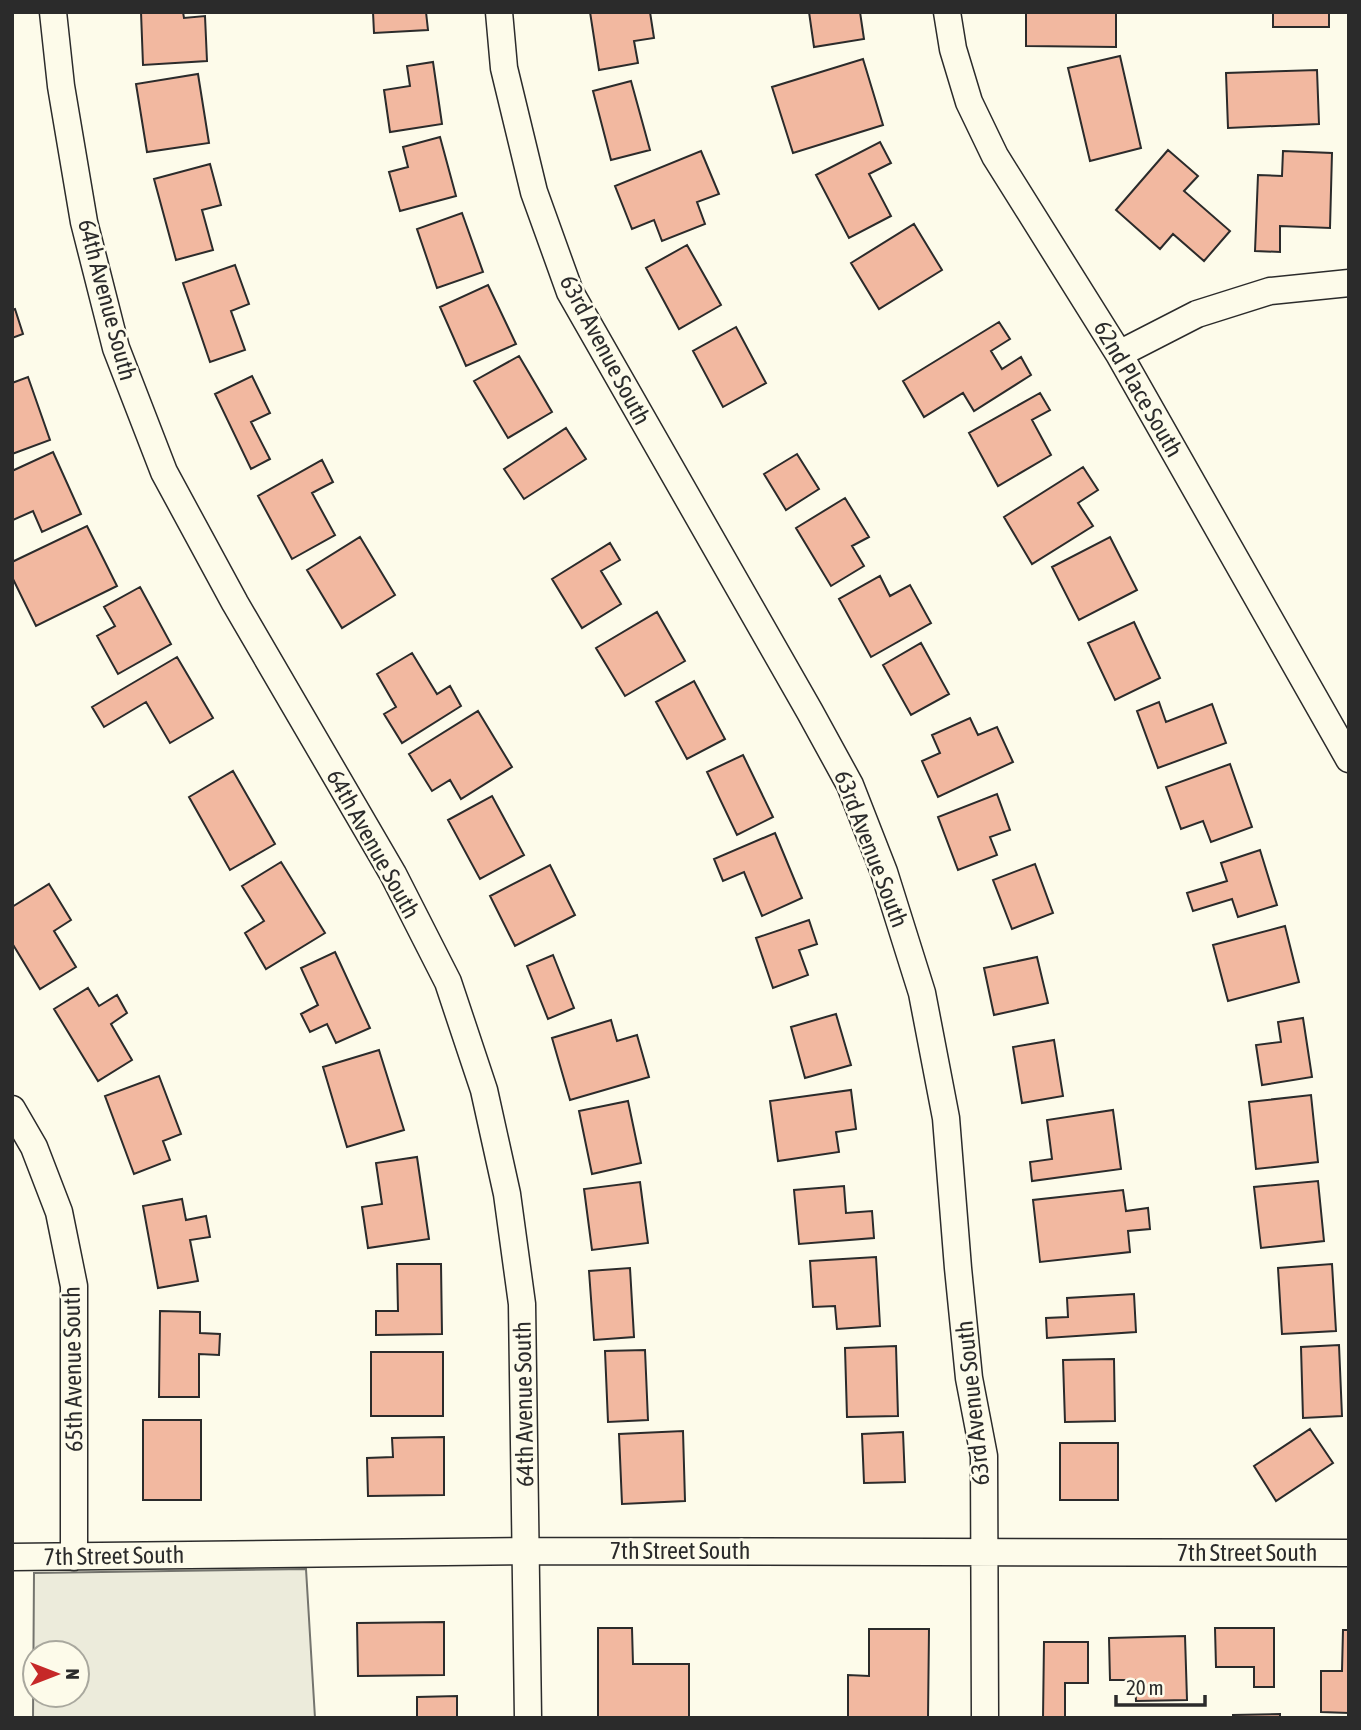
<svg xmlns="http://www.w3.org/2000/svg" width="1361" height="1730" viewBox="0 0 1361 1730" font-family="'Asap Condensed',sans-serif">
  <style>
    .green { fill: #ecebdb; stroke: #74746e; stroke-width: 2; fill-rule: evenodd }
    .building { fill: #f2b8a0; stroke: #2b2b2b; stroke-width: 2 }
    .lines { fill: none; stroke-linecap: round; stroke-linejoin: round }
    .minor-casing { stroke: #2b2b2b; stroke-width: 29 }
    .minor { stroke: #fdfbea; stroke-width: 26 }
    .labels { text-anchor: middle; stroke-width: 5; stroke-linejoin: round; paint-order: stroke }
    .street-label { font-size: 24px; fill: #2b2b2b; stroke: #fdfbea }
  </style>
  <rect width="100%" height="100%" fill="#fdfbea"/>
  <path class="green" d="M306 1569 315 1718H33L34 1573ZM35 1653H77V1695H35Z"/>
  <path class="building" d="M141 12H183L184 18 205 16 207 61 143 65Z
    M373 12H426L428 30 374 33Z
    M590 12H650L654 38 634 41 638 63 599 70Z
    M809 12H860L864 39 814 47Z
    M1026 12H1116V47L1026 46Z
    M1273 12H1329V27H1273Z
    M1120 56 1141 148 1090 161 1068 68Z
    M863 59 883 125 793 153 772 87Z
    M433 62 442 124 390 132 384 90 410 86 407 66Z
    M1317 70 1319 124 1228 128 1226 73Z
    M198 74 209 143 147 152 136 84Z
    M631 81 650 150 611 160 593 91Z
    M440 137 456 196 400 211 389 172 408 167 403 147Z
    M880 142 891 163 869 174 891 216 849 238 816 175Z
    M1168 150 1198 176 1184 191 1230 231 1204 261 1173 234 1160 249 1116 210Z
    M701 151 719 194 697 202 705 224 662 241 654 220 632 229 615 186Z
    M1283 151 1332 153 1330 228 1280 226V252L1255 251 1258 175 1282 176Z
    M210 164 221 205 202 210 213 250 176 260 154 179Z
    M462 213 483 272 437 288 417 229Z
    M914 224 942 270 879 309 851 263Z
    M687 245 721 305 679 329 646 268Z
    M235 265 249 304 231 311 245 350 210 362 183 283Z
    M488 285 516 344 466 366 440 307Z
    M15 309 23 334 12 338V310Z
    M999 322 1010 339 991 351 1002 369 1021 357 1031 375 974 411 963 393 924 417 903 381Z
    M736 327 766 383 723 407 693 351Z
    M519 356 552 412 508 438 474 381Z
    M252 376 270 413 251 422 270 459 251 469 215 394Z
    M28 377 50 440 12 454V383Z
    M1040 393 1050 410 1032 420 1051 455 998 486 969 433Z
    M566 428 586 459 524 499 504 469Z
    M53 452 81 514 42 532 33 511 13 520 12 471Z
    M797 454 819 489 786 510 764 474Z
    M322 460 333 482 312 493 335 535 292 559 258 496Z
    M1083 467 1098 490 1078 503 1093 526 1032 564 1004 517Z
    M845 498 869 537 852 546 864 566 831 586 796 528Z
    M87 526 117 586 36 626 12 577V562Z
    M360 537 395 595 342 628 307 570Z
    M1110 537 1137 590 1079 620 1052 567Z
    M610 543 620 560 601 571 621 604 582 628 552 579Z
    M880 576 890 596 910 585 931 623 871 657 839 599Z
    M140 587 171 644 118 674 97 636 115 626 104 607Z
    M657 612 685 661 625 696 596 648Z
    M1134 622 1160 678 1115 700 1088 643Z
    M921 643 949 694 911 715 883 665Z
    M412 653 437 694 450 686 461 706 402 743 384 714 396 707 377 674Z
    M177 657 213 718 170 743 146 702 104 727 92 707Z
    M694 681 725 739 687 759 656 702Z
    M1159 702 1166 722 1212 704 1226 743 1158 768 1137 711Z
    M478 711 512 767 461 799 450 780 432 791 409 754Z
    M970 718 978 735 997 727 1013 762 938 797 922 761 940 753 932 735Z
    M743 755 773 817 737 835 707 772Z
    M1230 764 1252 827 1211 842 1203 821 1181 829 1166 787Z
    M233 771 275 844 230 870 189 797Z
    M997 794 1010 830 990 837 997 855 958 870 938 817Z
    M492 796 524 855 480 879 448 820Z
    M775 833 802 898 762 916 744 872 723 881 714 859Z
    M1260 850 1277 905 1238 917 1232 899 1193 911 1187 893 1227 881 1221 863Z
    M281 862 325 933 266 969 245 933 264 921 242 886Z
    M1035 864 1053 913 1012 929 993 880Z
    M550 865 575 915 515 946 490 896Z
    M49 884 71 920 54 931 76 967 40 989 12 943V907Z
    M809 920 817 944 799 950 808 975 773 988 756 938Z
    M1285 926 1299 982 1228 1001 1213 945Z
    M335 952 370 1028 336 1043 327 1024 310 1032 301 1014 318 1005 301 968Z
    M553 955 574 1008 548 1019 527 966Z
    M1037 957 1048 1003 994 1015 984 968Z
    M88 988 99 1006 117 995 127 1013 111 1024 132 1060 98 1081 54 1009Z
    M836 1014 851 1065 805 1078 791 1027Z
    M1303 1018 1312 1077 1262 1085 1256 1045 1281 1042 1278 1022Z
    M611 1020 617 1041 637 1035 649 1077 570 1100 552 1038Z
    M1054 1040 1063 1096 1022 1103 1013 1047Z
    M379 1050 404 1130 347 1147 323 1067Z
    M159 1076 181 1134 163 1141 170 1160 134 1174 105 1096Z
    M851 1090 856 1129 836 1132 839 1152 778 1161 770 1101Z
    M1311 1095 1318 1162 1256 1169 1249 1102Z
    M628 1101 641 1163 592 1174 579 1111Z
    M1113 1110 1121 1169 1032 1181 1030 1162 1052 1159 1047 1120Z
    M417 1157 429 1239 368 1248 362 1207 382 1204 376 1163Z
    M1318 1181 1324 1241 1261 1248 1254 1187Z
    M640 1182 648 1243 592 1250 584 1189Z
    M844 1186 846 1213 872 1211 874 1238 799 1244 794 1190Z
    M1123 1190 1126 1211 1148 1208 1150 1229 1128 1231 1130 1252 1040 1262 1033 1200Z
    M182 1199 186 1220 206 1216 210 1237 190 1240 198 1281 158 1288 143 1206Z
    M876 1257 880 1326 837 1329 835 1306 813 1307 810 1261Z
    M397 1264H441L442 1334 376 1335V1311H398Z
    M1332 1264 1336 1331 1282 1334 1278 1268Z
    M630 1268 634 1337 594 1340 589 1271Z
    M1134 1294 1136 1332 1047 1338 1046 1318 1068 1317 1067 1298Z
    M160 1311 200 1312V1333L220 1334 219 1355 199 1354V1397H159Z
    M1339 1345 1342 1416 1303 1418 1301 1347Z
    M896 1346 898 1416 847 1417 845 1348Z
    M645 1350 648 1420 608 1422 605 1351Z
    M371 1352H443V1416H371Z
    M1114 1359 1115 1421 1065 1422 1063 1360Z
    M143 1420H201V1500H143Z
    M1310 1429 1333 1463 1276 1501 1254 1466Z
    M683 1431 685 1501 622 1504 619 1434Z
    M903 1432 905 1482 864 1483 862 1434Z
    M444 1437V1495L368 1496 367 1458 393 1457 392 1438Z
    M1060 1443H1118V1500H1060Z
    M444 1622V1675L358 1676 357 1623Z
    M598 1628H632L633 1664H689V1718H598Z
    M1215 1628H1274V1687H1254V1667H1216Z
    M869 1629H929L928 1718H848V1675L869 1676Z
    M1343 1630H1349V1713L1321 1712V1671H1342Z
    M1185 1636 1187 1700 1136 1701 1135 1680H1110L1109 1638Z
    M1044 1642H1088V1683H1065V1718H1043Z
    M457 1696V1718H378L417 1717V1697Z
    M1280 1714V1718H1233V1715Z"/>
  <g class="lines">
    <g class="minor-casing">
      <path id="minor" d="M53 12 61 86 84 222 116 348 164 472 235 603 393 874 448 982 484 1090 507 1194 522 1304 528 1718
        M499 12 504 68 534 192 570 292 810 712 850 785 884 872 922 993 946 1118 958 1268 969 1378 984 1456 985 1718
        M947 12 953 49 969 102 995 156 1119 354 1349 759
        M1119 354 1197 314 1270 291 1349 283
        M12 1109 34 1147 59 1212 74 1286V1557
        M12 1557 527 1551 1349 1553"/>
    </g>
    <use href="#minor" class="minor"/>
  </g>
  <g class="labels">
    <g class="street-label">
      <text transform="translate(107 300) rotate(75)" y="8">64th Avenue South</text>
      <text transform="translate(605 350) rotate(62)" y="8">63rd Avenue South</text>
      <text transform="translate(1138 389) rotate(60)" y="8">62nd Place South</text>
      <text transform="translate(373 844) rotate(61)" y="8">64th Avenue South</text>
      <text transform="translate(871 849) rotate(69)" y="8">63rd Avenue South</text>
      <text transform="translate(73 1369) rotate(-91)" y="8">65th Avenue South</text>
      <text transform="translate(973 1403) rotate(-96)" y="8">63rd Avenue South</text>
      <text transform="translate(524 1404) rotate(-91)" y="8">64th Avenue South</text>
      <text x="680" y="1559">7th Street South</text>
      <text x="1247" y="1561">7th Street South</text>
      <text transform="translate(114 1556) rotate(-1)" y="8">7th Street South</text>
    </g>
  </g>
  <rect width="1361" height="1730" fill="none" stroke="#2b2b2b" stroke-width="28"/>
  <g transform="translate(56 1674) rotate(90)"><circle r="33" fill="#fdfbea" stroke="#a9a89e" stroke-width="2"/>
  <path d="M0-5L12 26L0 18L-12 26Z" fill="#c62828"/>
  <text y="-10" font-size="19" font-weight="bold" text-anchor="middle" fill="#2b2b2b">N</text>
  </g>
  <path d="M1116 1695v10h89v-10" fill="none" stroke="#2b2b2b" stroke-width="3.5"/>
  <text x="1126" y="1695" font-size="21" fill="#2b2b2b" stroke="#fdfbea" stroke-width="5" paint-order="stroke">20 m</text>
</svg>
